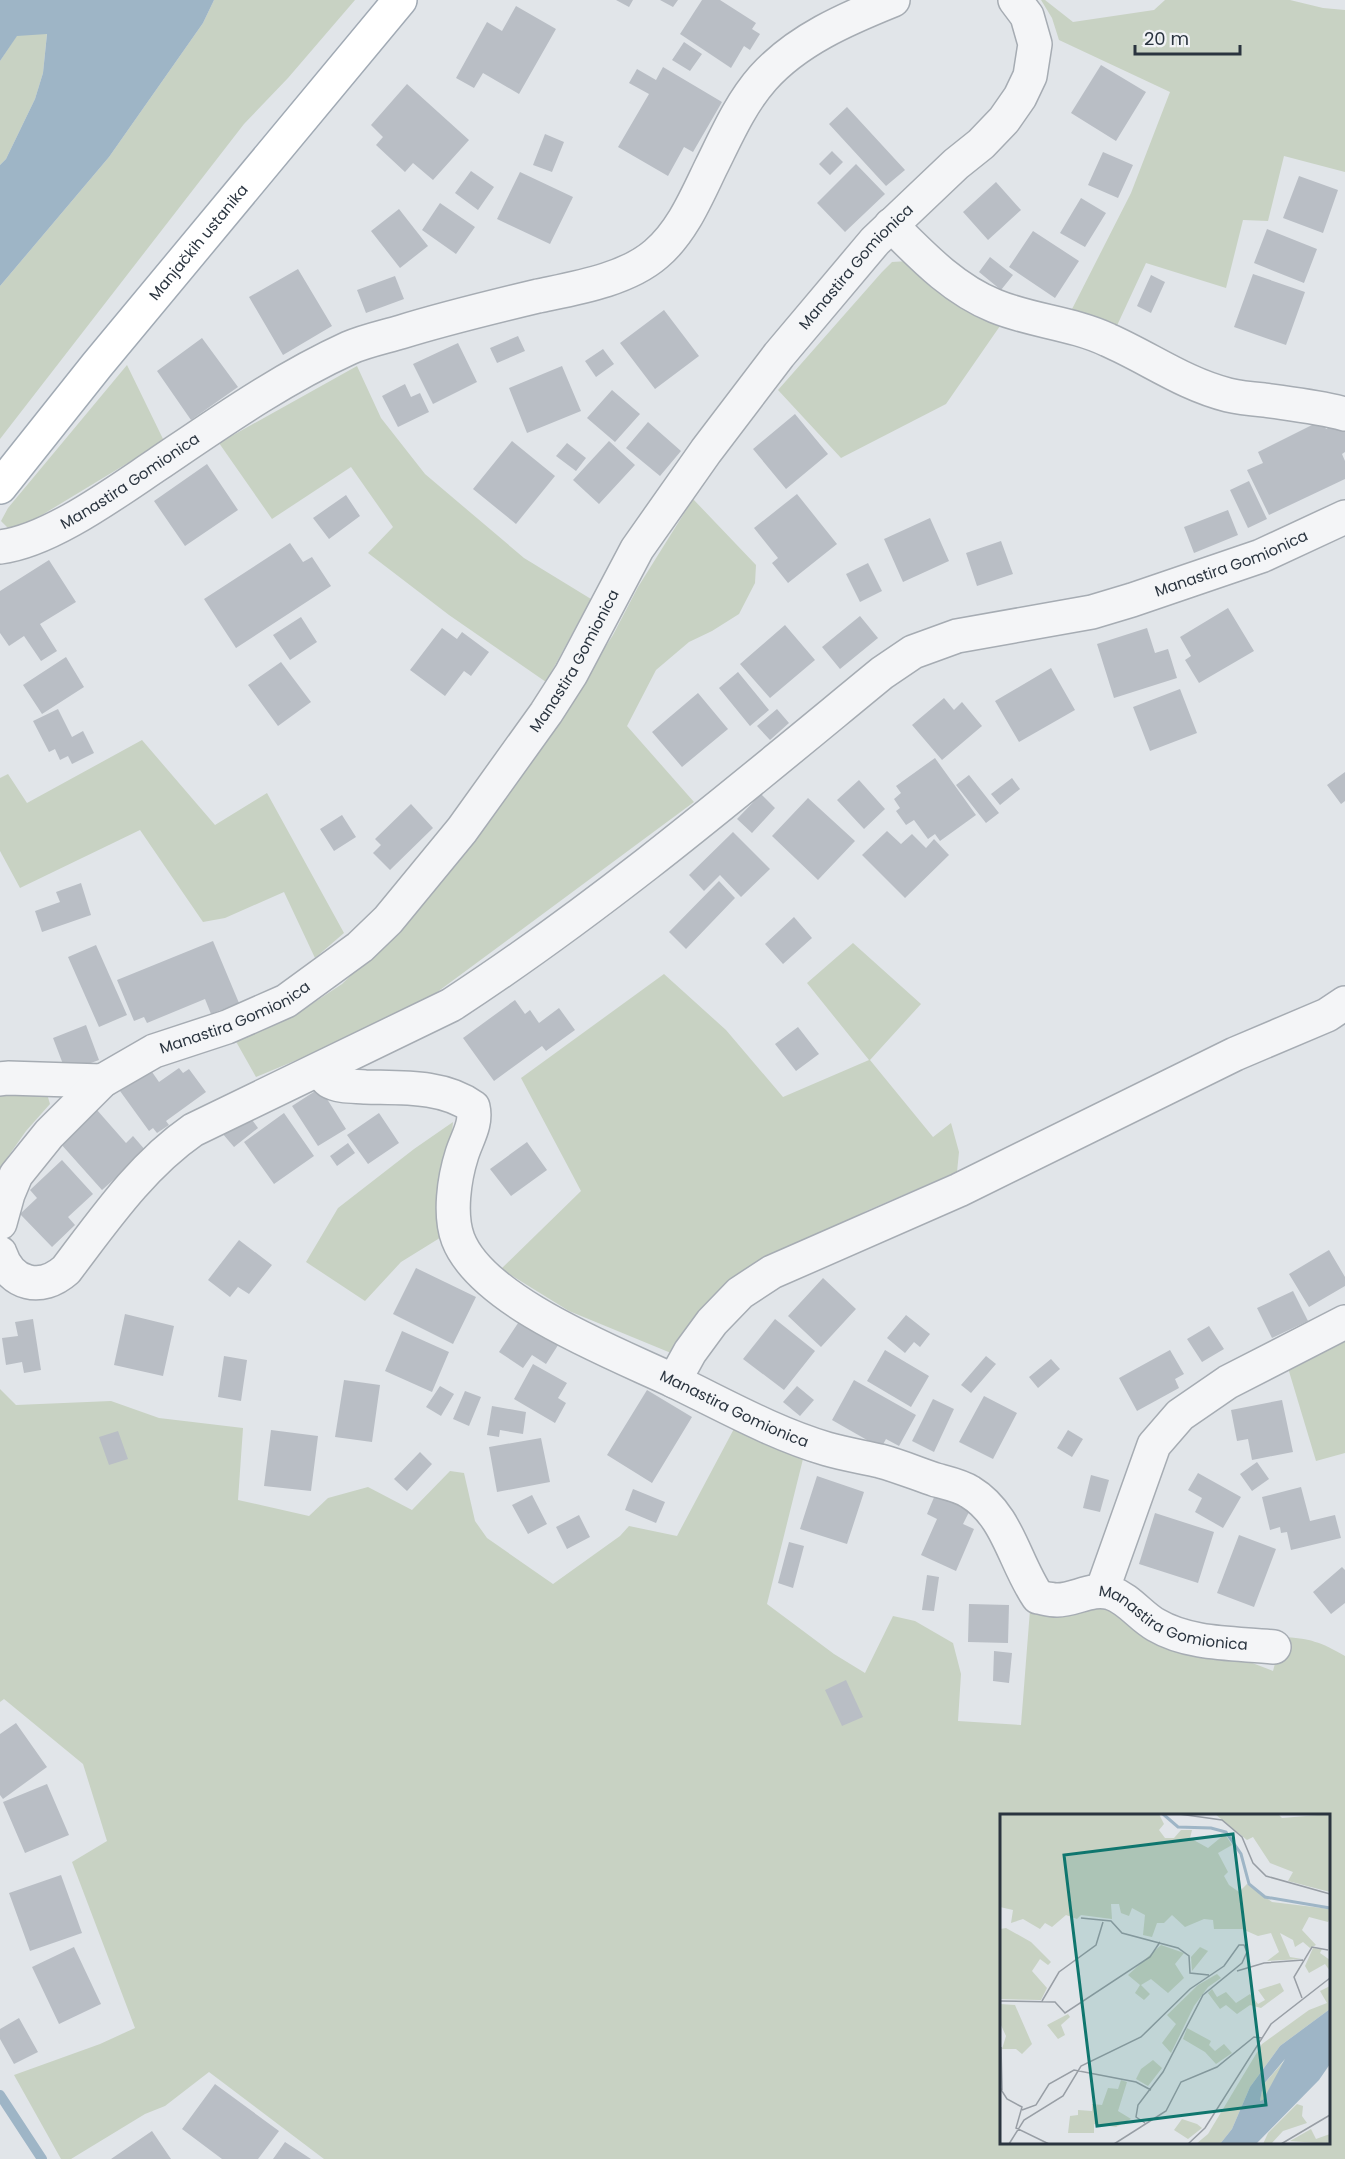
<svg xmlns="http://www.w3.org/2000/svg" width="1345" height="2159" viewBox="0 0 1345 2159" font-family="Poppins,sans-serif">
  <style>
    .green { fill: #c8d2c3; fill-rule: evenodd }
    .water { fill: #9eb5c6 }
    .lines { fill: none; stroke-linecap: round; stroke-linejoin: round }
    .stream { stroke: #9eb5c6; stroke-width: 10 }
    .building { fill: #b9bec5 }
    .minor-casing { stroke: #a6acb3; stroke-width: 36 }
    .primary-casing { stroke: #a1aab4; stroke-width: 36 }
    .minor { stroke: #f4f5f7; stroke-width: 33 }
    .primary { stroke: #fff; stroke-width: 33 }
    .labels { text-anchor: middle; stroke-width: 4.5; stroke-linejoin: round; paint-order: stroke }
    .street-label { font-size: 15px; fill: #2a343f; stroke: #f1f3f6 }
    .inset-river { fill: none; stroke: #9eb5c6; stroke-width: 3 }
    .inset-road { fill: none; stroke: #989ea5; stroke-width: 1.5 }
    .view { fill: #0f766e; fill-opacity: 0.15; stroke: #0f766e; stroke-width: 3 }
    .inset-edge { fill: none; stroke: #2a343f; stroke-width: 3 }
  </style>
  <rect width="100%" height="100%" fill="#e1e5e9"/>
  <path class="green" d="M214 0H355L288 78 244 124 0 439V286L109 157 203 23Z
    M1041 0H1045L1073 22 1154 10 1165 0H1290L1323 8 1345 10V172L1284 156 1268 221 1243 220 1226 288 1146 263 1114 332 1069 315 1131 193 1170 92 1059 40 1052 18Z
    M47 33 43 73 35 99 6 159 0 165V61L17 35Z
    M908 261 958 305 1000 326 946 404 841 458 778 390 882 272 892 262Z
    M127 365 164 441 32 521 18 529 8 528 1 521 8 508Z
    M357 366 381 418 425 474 524 558 591 599 546 682 449 615 368 553 393 527 351 467 272 519 219 443Z
    M693 499 756 565 755 583 739 614 712 631 689 642 656 670 627 726 694 802 421 1004 359 1034 256 1077 234 1038 295 1015 342 984 391 936 470 847 549 734 613 635 638 587Z
    M142 740 215 825 267 793 344 933 315 958 284 892 225 918 203 922 140 830 20 888 0 851V778L8 774 27 803Z
    M853 943 921 1004 870 1060 933 1137 951 1123 959 1152 957 1172 866 1211 705 1304 671 1353 569 1311 501 1269 581 1191 521 1078 664 974 726 1030 783 1097 869 1060 807 983Z
    M0 1094H47L50 1104 26 1131 0 1168Z
    M453 1122 443 1236 401 1262 365 1301 306 1262 338 1208 414 1149Z
    M1345 1334V1453L1316 1461 1288 1368Z
    M0 1389 16 1405 111 1401 159 1418 243 1428 238 1500 309 1516 328 1498 368 1487 412 1510 450 1471 464 1473 475 1521 487 1538 553 1584 620 1536 629 1526 677 1536 736 1425 804 1455 767 1604 834 1654 865 1673 893 1616 915 1621 953 1643 961 1674 958 1721 1021 1725 1030 1610 1102 1606 1273 1671 1282 1637C1309 1638 1321 1642 1345 1656V2159H324L209 2072 165 2106 145 2114 71 2159H61L14 2075 100 2044 135 2028 72 1862 107 1841 83 1764 4 1699 0 1702ZM1002 1816H1328V2142H1002Z"/>
  <path class="water" d="M0 0H214L203 23 109 157 0 286V165L6 159 35 99 43 73 47 34 17 36 0 61Z"/>
  <g class="lines">
    <path class="stream" d="M0 2095 42 2159"/>
  </g>
  <path class="building" d="M616 0H633L629 7Z
    M660 0H678L673 7Z
    M702 0H720L756 23 752 29 760 34 750 50 744 46 731 68 680 34Z
    M516 6 556 29 519 94 483 73 474 88 456 78 487 22 502 31Z
    M684 42 702 54 690 71 672 60Z
    M1101 65 1146 92 1116 141 1071 113Z
    M663 67 722 102 693 152 684 147 668 176 618 147 649 94 629 83 637 69 656 80Z
    M407 84 469 140 433 180 413 163 405 172 376 145 383 137 371 125Z
    M847 107 905 170 886 186 829 124Z
    M545 134 564 142 552 172 533 165Z
    M832 151 843 162 830 175 819 164Z
    M1103 152 1133 165 1118 198 1088 185Z
    M856 164 885 194 845 232 817 203Z
    M471 171 494 187 478 210 455 193Z
    M520 172 573 197 550 244 497 219Z
    M1299 176 1338 190 1323 233 1283 218Z
    M996 182 1021 210 988 240 963 212Z
    M1081 198 1106 213 1085 247 1060 233Z
    M440 203 475 227 456 254 422 230Z
    M399 209 428 246 400 268 371 231Z
    M1267 229 1317 249 1304 283 1254 263Z
    M1033 231 1079 261 1055 298 1009 267Z
    M990 257 1013 275 1001 290 979 272Z
    M298 269 332 326 283 355 249 297Z
    M1253 274 1305 292 1286 345 1234 327Z
    M1151 275 1165 282 1151 313 1137 306Z
    M395 276 404 299 366 313 357 290Z
    M664 310 699 356 655 389 620 343Z
    M518 336 525 351 497 363 490 348Z
    M202 338 238 387 191 420 157 371Z
    M458 343 477 382 433 404 413 364Z
    M603 349 614 364 596 377 585 361Z
    M562 366 581 411 527 433 509 388Z
    M405 384 411 397 420 393 429 412 398 427 382 396Z
    M612 390 640 414 615 442 587 418Z
    M795 414 828 454 786 489 753 449Z
    M1322 420 1326 429 1345 420V452L1342 454 1345 461V479L1269 515 1247 470 1263 463 1258 452Z
    M648 422 681 451 660 476 626 448Z
    M512 441 555 476 516 524 473 489Z
    M609 441 635 465 599 504 573 480Z
    M567 443 586 458 576 471 556 456Z
    M207 464 238 510 185 546 154 501Z
    M1249 481 1267 519 1248 528 1230 490Z
    M797 494 837 544 788 583 772 563 778 558 754 528Z
    M346 495 360 516 329 539 313 518Z
    M1228 510 1238 535 1194 553 1184 527Z
    M930 518 949 561 903 582 884 539Z
    M1001 541 1013 574 977 586 966 553Z
    M290 543 303 562 312 557 331 586 236 648 204 599Z
    M49 560 76 602 40 624 57 651 41 661 24 636 9 646 0 633V591Z
    M868 563 882 591 860 602 846 574Z
    M1228 608 1254 651 1199 683 1185 660 1191 656 1180 637Z
    M860 616 878 638 840 669 822 647Z
    M301 617 317 642 290 660 273 635Z
    M785 625 815 660 770 698 740 664Z
    M442 628 457 639 462 632 489 652 471 676 464 671 445 696 410 670Z
    M1147 628 1155 653 1168 649 1177 678 1114 698 1097 644Z
    M66 657 84 687 42 714 23 685Z
    M281 662 311 702 278 726 248 685Z
    M1051 668 1075 710 1019 742 995 701Z
    M738 672 769 710 750 726 719 688Z
    M1180 689 1197 733 1150 751 1133 707Z
    M698 693 728 729 682 767 652 732Z
    M944 698 954 710 962 702 982 726 942 760 912 725Z
    M58 709 72 737 83 731 94 753 72 764 68 756 60 760 55 749 49 752 33 721Z
    M777 709 789 723 770 740 757 726Z
    M935 758 976 815 940 841 935 834 928 839 914 820 906 825 896 811 900 808 894 799 901 793 896 786Z
    M1345 772V801L1341 804 1327 785Z
    M969 775 999 813 986 823 956 785Z
    M1012 778 1020 789 1000 805 991 794Z
    M859 780 885 809 864 829 837 800Z
    M761 794 775 808 752 833 737 819Z
    M808 798 855 841 818 880 772 836Z
    M411 804 433 828 390 870 373 853 381 845 375 839Z
    M342 815 356 837 334 851 320 829Z
    M887 831 901 844 912 834 926 848 934 839 949 855 905 898 862 855Z
    M733 832 770 869 741 897 720 875 704 891 689 875Z
    M719 881 735 898 686 949 669 932Z
    M81 883 91 915 42 932 35 911 60 902 56 892Z
    M794 917 812 938 783 964 765 944Z
    M213 941 239 1003 211 1014 205 999 147 1023 144 1017 134 1021 117 980Z
    M96 945 127 1015 99 1027 68 957Z
    M515 1000 525 1014 530 1010 539 1023 559 1008 575 1030 546 1051 542 1046 494 1081 463 1038Z
    M86 1025 99 1060 66 1072 53 1038Z
    M798 1027 819 1054 796 1071 775 1044Z
    M179 1068 183 1073 189 1069 206 1092 166 1121 169 1125 157 1133 153 1128 149 1131 120 1091 150 1069 159 1082Z
    M320 1088 346 1129 318 1146 292 1106Z
    M97 1110 126 1143 133 1136 146 1151 102 1190 60 1143Z
    M247 1113 258 1128 234 1147 222 1133Z
    M284 1113 314 1156 274 1184 244 1142Z
    M379 1113 399 1143 368 1164 347 1135Z
    M527 1142 547 1170 511 1196 490 1169Z
    M348 1143 355 1153 337 1166 330 1156Z
    M62 1160 93 1194 68 1217 75 1225 52 1247 20 1214 37 1198 30 1190Z
    M239 1240 272 1265 249 1294 238 1287 230 1297 208 1280Z
    M1329 1250 1345 1277V1286L1309 1307 1289 1274Z
    M416 1268 476 1297 453 1344 393 1314Z
    M823 1278 856 1309 821 1347 788 1316Z
    M1293 1291 1308 1321 1272 1338 1257 1308Z
    M125 1314 174 1326 163 1376 114 1365Z
    M906 1315 930 1334 920 1347 914 1342 905 1353 887 1338Z
    M522 1317 560 1342 546 1364 532 1355 523 1368 499 1352Z
    M33 1319 41 1370 24 1373 22 1362 6 1365 2 1338 18 1336 15 1322Z
    M775 1319 815 1351 784 1390 743 1359Z
    M1209 1326 1224 1349 1202 1362 1187 1339Z
    M402 1331 449 1352 432 1392 385 1371Z
    M885 1350 929 1376 911 1407 867 1381Z
    M1170 1350 1184 1374 1175 1379 1179 1388 1137 1411 1119 1378Z
    M224 1356 247 1360 241 1401 218 1397Z
    M986 1356 996 1364 971 1393 961 1385Z
    M1051 1359 1060 1369 1038 1388 1029 1377Z
    M533 1364 567 1383 558 1398 566 1403 555 1423 514 1399Z
    M344 1380 380 1385 372 1442 335 1437Z
    M854 1380 916 1415 899 1446 886 1439 881 1448 832 1420Z
    M440 1386 454 1394 441 1416 426 1407Z
    M797 1386 814 1400 800 1416 783 1402Z
    M647 1390 692 1417 652 1483 607 1455Z
    M465 1391 481 1397 469 1426 453 1419Z
    M984 1396 1017 1413 993 1459 959 1442Z
    M933 1399 954 1409 934 1452 912 1441Z
    M1282 1400 1293 1452 1252 1460 1248 1439 1237 1441 1231 1410Z
    M492 1406 526 1412 523 1434 500 1430 499 1437 487 1435Z
    M271 1430 318 1436 311 1491 264 1486Z
    M1068 1430 1083 1439 1072 1457 1057 1448Z
    M118 1431 128 1459 109 1465 99 1437Z
    M541 1438 550 1482 497 1492 489 1447Z
    M420 1452 432 1464 407 1491 394 1479Z
    M1257 1462 1269 1479 1252 1491 1240 1474Z
    M1198 1473 1241 1497 1223 1528 1195 1512 1202 1498 1188 1490Z
    M1091 1475 1109 1480 1100 1512 1083 1508Z
    M817 1476 864 1492 847 1544 800 1529Z
    M1301 1487 1310 1521 1335 1515 1341 1538 1291 1550 1287 1532 1281 1533 1280 1527 1270 1530 1262 1497Z
    M633 1489 665 1502 656 1523 625 1510Z
    M532 1495 547 1524 528 1534 512 1505Z
    M935 1495 970 1510 963 1524 974 1529 956 1571 921 1555 937 1519 927 1514Z
    M1155 1513 1214 1532 1198 1583 1139 1564Z
    M579 1515 590 1537 567 1549 556 1527Z
    M1239 1535 1276 1549 1254 1607 1217 1593Z
    M789 1542 804 1546 793 1588 778 1583Z
    M1342 1567 1345 1570V1603L1331 1614 1313 1592Z
    M927 1575 939 1577 934 1611 922 1610Z
    M969 1604 1009 1605 1008 1643 968 1642Z
    M994 1651 1012 1653 1009 1683 993 1681Z
    M846 1680 863 1717 842 1726 825 1690Z
    M16 1723 47 1767 3 1799 0 1795V1734Z
    M47 1784 69 1835 25 1853 3 1802Z
    M61 1875 82 1933 30 1951 9 1893Z
    M74 1947 101 2004 59 2024 32 1967Z
    M19 2018 38 2052 14 2064 0 2039V2029Z
    M215 2084 279 2131 258 2159H222L182 2129Z
    M152 2131 171 2159H111Z
    M285 2142 311 2159H273Z"/>
  <g class="lines">
    <g class="minor-casing">
      <g id="minor">
        <path d="M891 225C922 256 953 289 995 306 1031 321 1072 323 1108 340 1149 358 1184 384 1228 395 1240 398 1252 399 1264 400 1291 404 1319 407 1345 414"/>
        <path id="s1" d="M0 547C50 541 116 492 158 464 220 422 281 379 349 348 365 341 384 337 401 332 446 318 492 307 538 296 576 288 626 280 656 254 682 232 696 198 711 167 726 137 740 104 763 78 797 40 846 19 893 0"/>
        <path id="s2" d="M320 1070C322 1073 326 1079 329 1081 339 1087 354 1086 365 1087 401 1088 443 1085 473 1107 477 1124 467 1138 462 1154 454 1179 449 1215 458 1239 482 1302 615 1353 674 1381 724 1405 773 1433 827 1449 844 1454 863 1457 880 1461 899 1466 918 1474 936 1480 947 1483 961 1486 970 1492 1008 1515 1014 1562 1038 1597 1044 1598 1050 1600 1057 1600 1076 1600 1091 1587 1111 1593 1129 1599 1140 1616 1156 1625 1190 1645 1235 1643 1274 1647"/>
        <path d="M0 1079 8 1078 102 1081"/>
        <path id="s3" d="M0 1223 8 1194 16 1175 49 1134 102 1081 154 1051 227 1027 286 1001 360 947 388 920 462 830 546 713 571 674 637 549 706 451 779 355 875 241 956 164 981 144 1004 120 1020 97 1030 76 1035 44 1027 16 1015 0"/>
        <path id="s4" d="M0 1253C11 1285 41 1292 66 1270 104 1220 141 1166 193 1130L451 1005C603 906 742 788 882 673L913 652 957 636 1092 612 1132 600 1261 556 1345 517"/>
        <path d="M674 1381 690 1352 712 1322 740 1293 772 1272 959 1190 1235 1054 1327 1015 1345 1003"/>
        <path d="M1102 1591 1154 1445 1180 1415 1228 1382 1345 1322"/>
      </g>
    </g>
    <g class="primary-casing">
      <g id="primary">
        <path id="s5" d="M0 487 97 365 400 0"/>
      </g>
    </g>
    <use href="#minor" class="minor"/>
    <use href="#primary" class="primary"/>
  </g>
  <g class="labels">
    <g class="street-label">
      <text dy="5" stroke="none"><textPath href="#s5" startOffset="315">Manjačkih ustanika</textPath></text>
      <text dy="5" stroke="none"><textPath href="#s3" startOffset="1316">Manastira Gomionica</textPath></text>
      <text dy="5" stroke="none"><textPath href="#s1" startOffset="147">Manastira Gomionica</textPath></text>
      <text dy="5" stroke="none"><textPath href="#s4" startOffset="1473">Manastira Gomionica</textPath></text>
      <text dy="5" stroke="none"><textPath href="#s3" startOffset="830">Manastira Gomionica</textPath></text>
      <text dy="5" stroke="none"><textPath href="#s3" startOffset="326">Manastira Gomionica</textPath></text>
      <text dy="5" stroke="none"><textPath href="#s2" startOffset="628">Manastira Gomionica</textPath></text>
      <text dy="5" stroke="none"><textPath href="#s2" startOffset="1149">Manastira Gomionica</textPath></text>
    </g>
  </g>
  <g transform="translate(1000 1814)">
    <rect width="330" height="330" fill="#e1e5e9"/>
    <path d="M0 0H159L164 10 159 16 165 24H174L181 16H192L190 24 208 34 225 20 232 31 218 39 228 58 224 62 229 71 239 78 247 70 272 88 330 95V104L328 108 309 103 302 116 316 131 310 134 303 128 295 133 293 126 280 119 290 143 302 145 267 147 279 138 271 119 258 122 242 115H214L213 106 204 105 185 113 172 101 164 109H157L152 123 143 121 145 101 132 94 129 102 121 99 119 90H111L112 105 81 101 77 105 66 101 52 113 45 109 40 115 23 105 11 109 13 96 0 93ZM215 0H278L282 4 330 0V78L288 67 293 58 270 49 253 23 247 26ZM6 114 31 128 51 148 48 151 40 145 32 157 47 174 41 186 0 185V115ZM161 131 184 139 175 150 184 164 168 179 151 165 141 171 150 180 144 186 135 179 140 171 128 161ZM200 133 208 137 192 157 191 143ZM313 134 322 135 320 139 330 146V157L325 150 309 159 305 152ZM217 160 221 164 208 173 194 192 171 239 162 229 176 210 167 201 198 171ZM280 169 284 177 261 194 250 191 237 200 226 191 220 195 208 179 212 175 217 183 226 178 236 189 250 180 258 190 265 186 258 176ZM330 172V195L280 232 250 273 232 315 220 330H196L208 320 262 230 309 196 327 189 320 177ZM0 190 15 191 32 230 22 240 16 235H2L6 222 0 209ZM68 200 70 203 61 211 65 221 58 225 47 211ZM187 214 211 227 209 231 215 237 224 230 232 239 216 250 205 238 183 225ZM286 245 263 287H260L263 271ZM153 246 162 254 148 272 136 265 141 255ZM121 266 127 268 118 297 136 308 131 305 116 313 94 310V319H68L70 302 78 301V296L92 297V290L102 291 108 274 118 275ZM297 290 303 292 302 302 307 309 283 317 271 330H263L268 319ZM182 305 197 310 202 314 188 325 174 316ZM311 315 316 325 330 320V330L290 327Z" fill="#c8d2c3"/>
    <path d="M330 195V250L319 266 256 330H220L232 315 250 273 280 232ZM285 245 263 286 260 287 263 271Z" fill="#9eb5c6" fill-rule="evenodd"/>
    <path class="inset-river" d="M163 0 178 13 211 14 226 18 241 40 249 70 265 83 330 94"/>
    <path class="inset-road" d="M179 0 222 6 242 23 253 49 266 62 330 80M81 104 111 107 122 119 178 134 189 142 190 159 209 161M237 157 264 149 303 146M302 184 294 163 312 133 328 136M0 187 55 188 65 199 150 143 160 128M42 187 59 158 96 131 103 108M1 233 2 276M0 274 7 285 22 293 16 314 49 330M22 296 36 291 49 270 74 256 136 268 151 276M9 330 24 306 63 282 81 252 141 223 190 175 224 152 239 131H244L247 138 242 149 203 181 163 258 138 291 136 303 145 309M114 330 166 297 181 268 217 253 254 223 262 224M188 330 205 314 271 210 330 164M281 330 330 301"/>
    <path class="view" d="M233 20 266 291 97 312 64 41Z"/>
    <rect width="330" height="330" class="inset-edge"/>
  </g>
  <path d="M1135 45v9h105v-9" fill="none" stroke="#2a343f" stroke-width="3"/>
  <text x="1144" y="45" font-size="18" fill="#2a343f" stroke="#f1f3f6" stroke-width="4.5" paint-order="stroke">20 m</text>
</svg>
